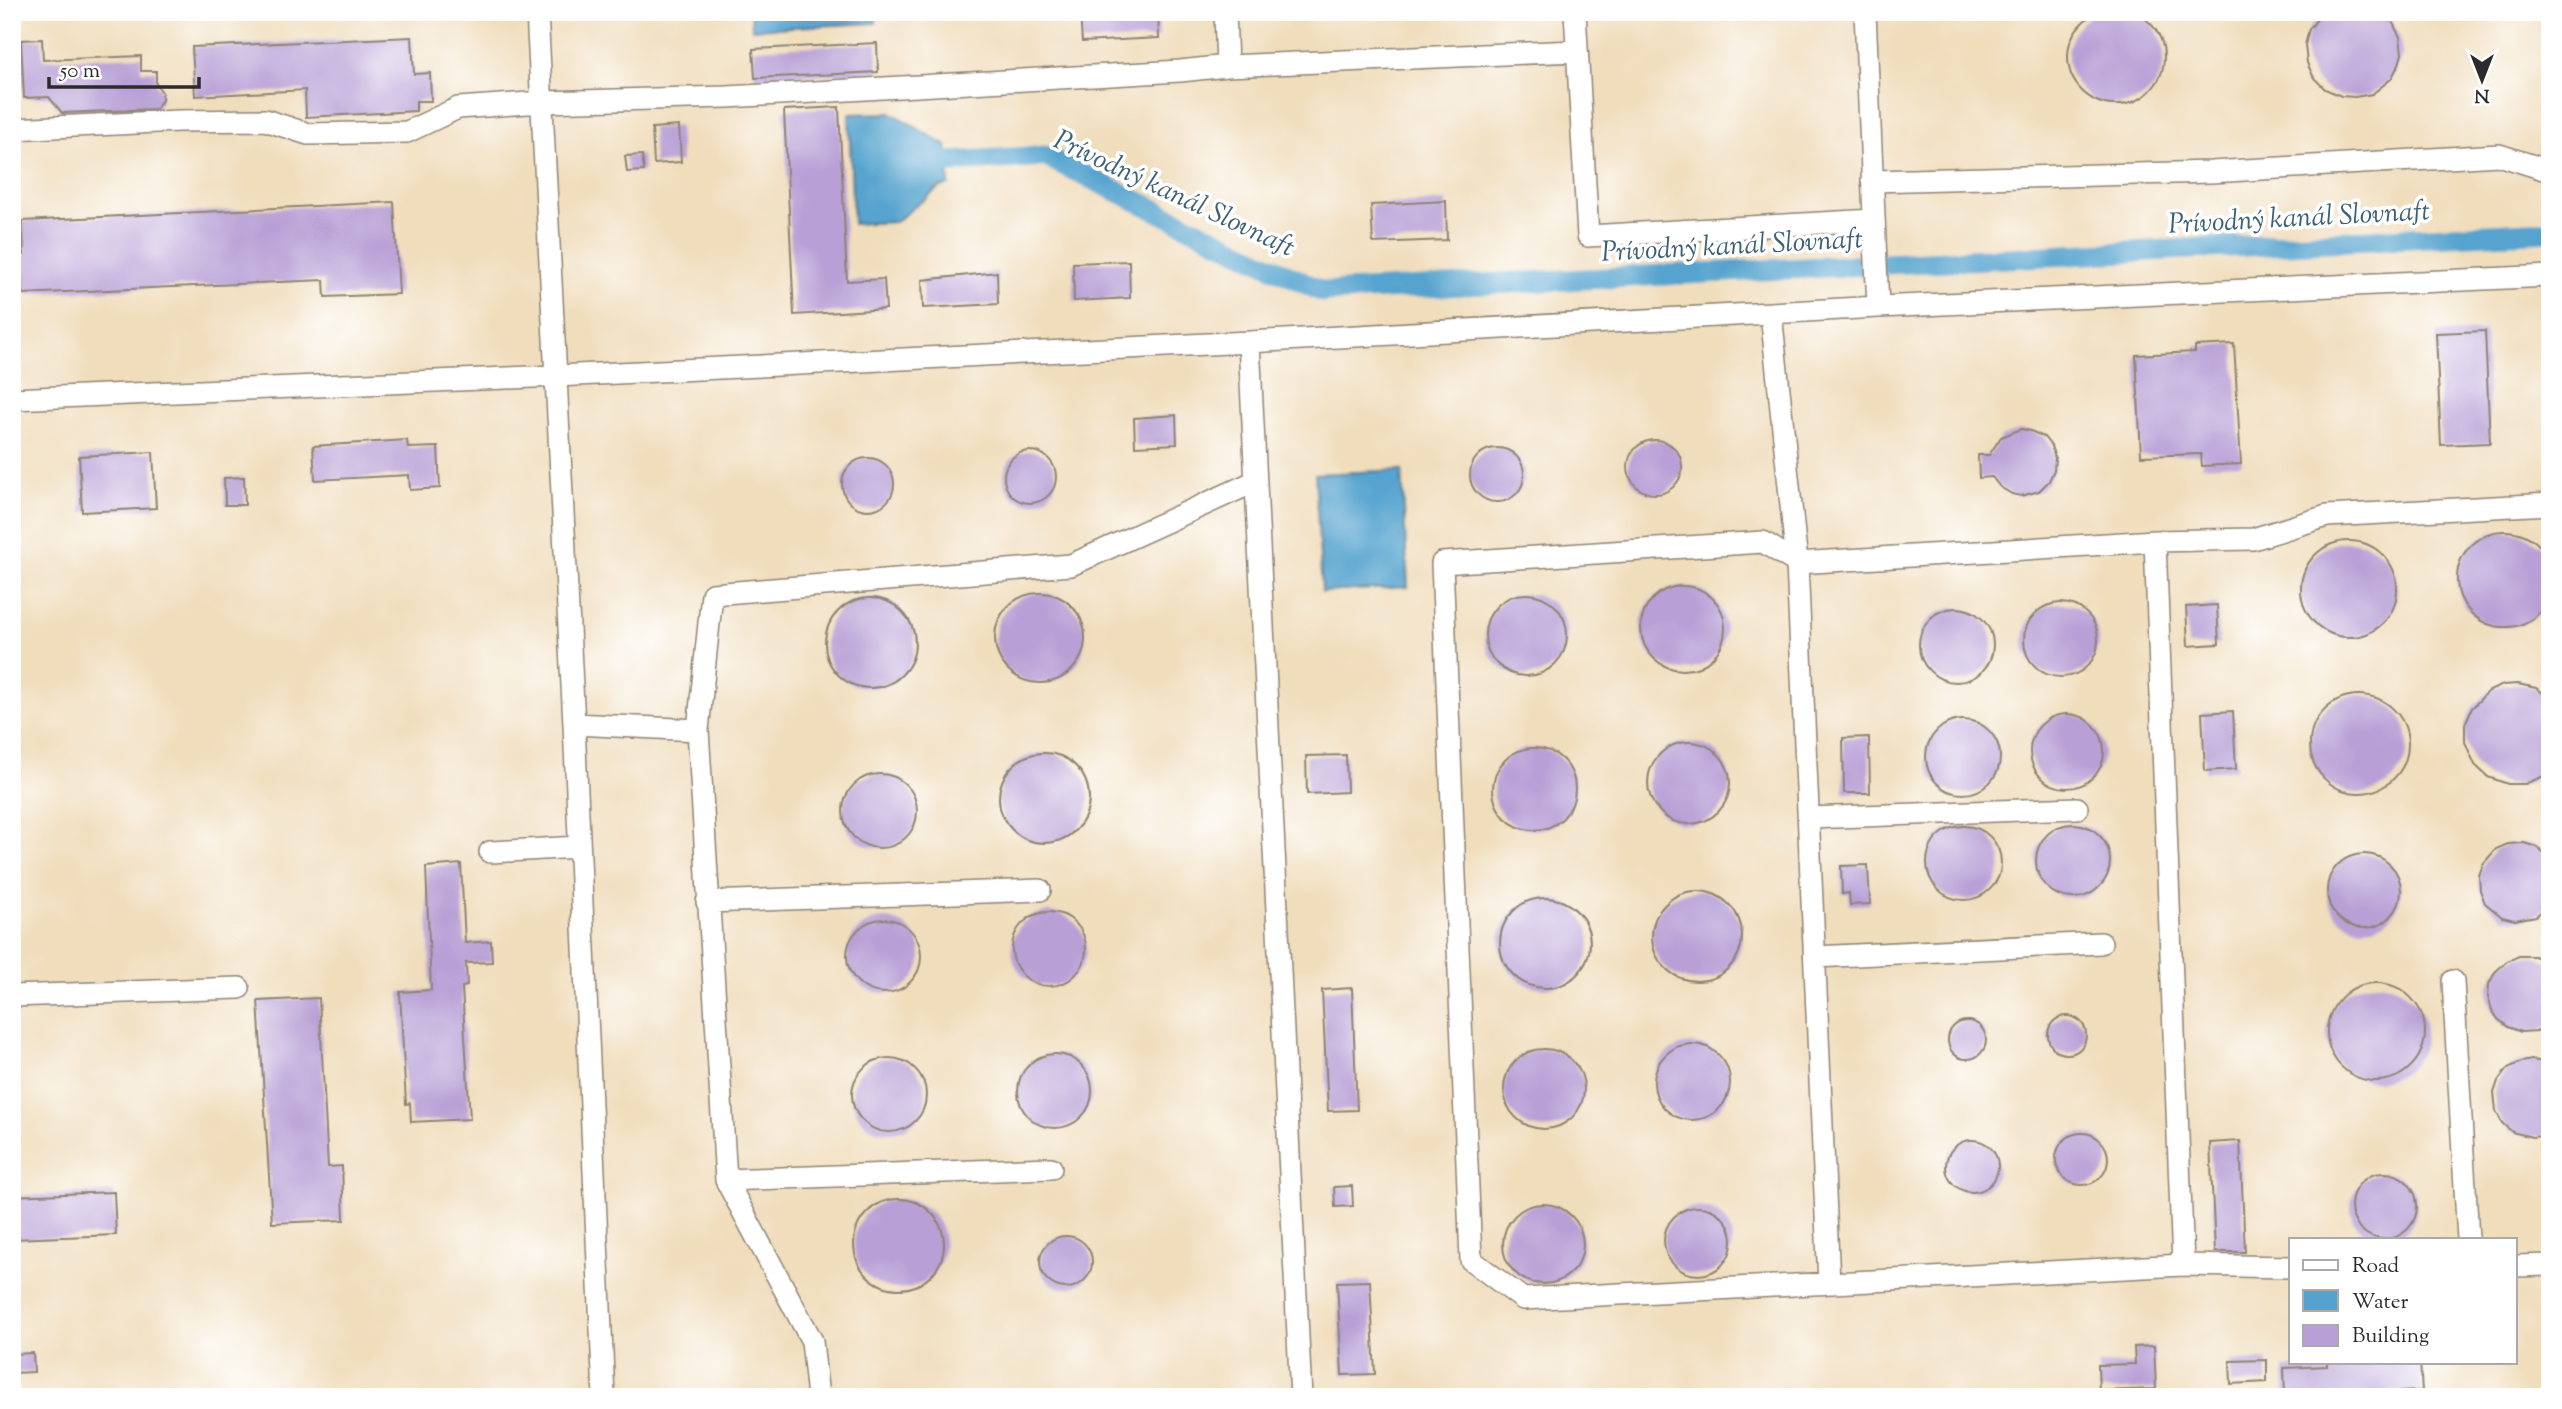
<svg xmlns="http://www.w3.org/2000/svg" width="2562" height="1409" viewBox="0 0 2562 1409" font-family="'Sorts Mill Goudy',serif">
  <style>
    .water { fill: #54a3ce; stroke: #40677c; stroke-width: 2 }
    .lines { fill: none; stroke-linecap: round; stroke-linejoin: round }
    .canal { stroke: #54a3ce; stroke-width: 21 }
    .building { fill: #b8a0d6 }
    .minor-casing { stroke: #8e8474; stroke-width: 24 }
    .minor { stroke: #fff; stroke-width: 21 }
    .labels { text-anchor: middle; stroke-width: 7; stroke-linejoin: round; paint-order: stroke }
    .water-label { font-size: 28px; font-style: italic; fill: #3d6174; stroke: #fff }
  </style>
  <rect width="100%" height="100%" fill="#fff"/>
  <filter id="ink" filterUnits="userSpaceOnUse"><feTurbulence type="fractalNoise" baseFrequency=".0143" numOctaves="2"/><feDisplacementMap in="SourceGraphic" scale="14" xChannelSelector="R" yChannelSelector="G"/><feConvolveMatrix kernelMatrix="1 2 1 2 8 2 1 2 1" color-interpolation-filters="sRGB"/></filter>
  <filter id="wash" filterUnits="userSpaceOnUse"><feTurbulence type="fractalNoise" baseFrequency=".00686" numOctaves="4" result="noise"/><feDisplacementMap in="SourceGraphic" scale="28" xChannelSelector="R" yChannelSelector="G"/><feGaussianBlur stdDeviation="1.57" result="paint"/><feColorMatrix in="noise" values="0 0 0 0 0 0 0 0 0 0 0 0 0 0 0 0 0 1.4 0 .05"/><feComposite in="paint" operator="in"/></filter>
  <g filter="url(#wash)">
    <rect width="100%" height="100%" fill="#f0ddbc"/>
    <path class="water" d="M751 12H876V23L752 29Z
      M892 113 947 146 949 185 940 187 895 222 853 224 849 114Z
      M1402 470 1408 587 1322 592 1315 474Z"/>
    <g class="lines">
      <path class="canal" d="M949 162 1045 156 1323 292 2550 231"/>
    </g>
    <g id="blocks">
      <path class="building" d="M2068 57a48 48 0 1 1 96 0a48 48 0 1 1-96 0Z
        M1080 12H1158L1159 38 1082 42Z
        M2323 12H2384L2391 19 2400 37 2402 54 2399 64 2391 79 2372 94 2355 97 2341 96 2325 89 2314 78 2307 63 2305 45 2309 29Z
        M412 37 414 74 430 73 431 101H416V111L306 117 305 90 195 96 192 47Z
        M42 39 43 60 141 56V71H156V84L162 92V100L156 109 62 113 49 97 24 98 21 40Z
        M877 43 878 72 755 78 753 49Z
        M839 107 847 281 884 279 886 309 794 315 784 110Z
        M679 126 681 162 654 164 652 128Z
        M642 155 644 171 627 172 625 156Z
        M1446 201 1447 240 1373 243 1371 205Z
        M394 202 399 294 325 297 324 280 22 294 20 255H24L23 221Z
        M1129 261 1130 298 1074 301 1073 263Z
        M997 272 998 304 923 308 922 280Z
        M2485 331 2490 443 2441 445 2436 333Z
        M2234 344 2241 464 2202 466 2201 454 2141 456 2136 355 2195 352V346Z
        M1176 415 1177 444 1135 446 1134 418Z
        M2021 429 2031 431 2044 437 2051 446 2055 458 2054 470 2049 481 2039 491 2021 496 2012 494 2000 487 1992 477 1979 478 1978 455H1989L2001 437Z
        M407 440 408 448 438 447 440 488 410 490 409 475 315 480 313 446Z
        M1628 467a27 27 0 1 1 54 0a27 27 0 1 1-54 0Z
        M1470 475a27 27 0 1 1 54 0a27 27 0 1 1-54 0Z
        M1004 477a26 26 0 1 1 52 0a26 26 0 1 1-52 0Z
        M153 452 156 508 82 512 79 456Z
        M842 484a26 26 0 1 1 52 0a26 26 0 1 1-52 0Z
        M244 477 245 505H225L224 478Z
        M2457 579a48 48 0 1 1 96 0a48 48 0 1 1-96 0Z
        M2301 589a48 48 0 1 1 96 0a48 48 0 1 1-96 0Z
        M1641 628a42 42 0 1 1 84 0a42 42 0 1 1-84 0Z
        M995 638a45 45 0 1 1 90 0a45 45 0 1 1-90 0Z
        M1485 635a41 41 0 1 1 82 0a41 41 0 1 1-82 0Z
        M825 643a45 45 0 1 1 90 0a45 45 0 1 1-90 0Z
        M2024 640a37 37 0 1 1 74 0a37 37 0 1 1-74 0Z
        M2217 605 2219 644 2188 646 2186 607Z
        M1919 645a37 37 0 1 1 74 0a37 37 0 1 1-74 0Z
        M2518 684 2536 688 2550 698V771L2544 776 2525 784H2508L2488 777 2475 765 2465 742V724L2472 708 2487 692 2503 685Z
        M2310 744a49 49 0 1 1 98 0a49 49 0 1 1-98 0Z
        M2233 711 2236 769 2205 771 2202 713Z
        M2030 751a37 37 0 1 1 74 0a37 37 0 1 1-74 0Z
        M1926 757a37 37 0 1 1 74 0a37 37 0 1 1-74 0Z
        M1869 737 1870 793H1844L1843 738Z
        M1648 783a41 41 0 1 1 82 0a41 41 0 1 1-82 0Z
        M1493 789a41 41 0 1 1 82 0a41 41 0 1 1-82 0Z
        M999 798a45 45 0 1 1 90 0a45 45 0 1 1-90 0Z
        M1346 755 1347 792 1307 794 1306 756Z
        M843 811a37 37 0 1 1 74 0a37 37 0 1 1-74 0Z
        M2036 861a37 37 0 1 1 74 0a37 37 0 1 1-74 0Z
        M1927 863a37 37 0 1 1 74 0a37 37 0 1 1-74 0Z
        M2524 843 2537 847 2550 860V904L2536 916 2515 920 2502 917 2485 903 2480 890 2479 876 2483 864 2496 849 2508 844Z
        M2327 891a37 37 0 1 1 74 0a37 37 0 1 1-74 0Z
        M461 864 465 943 491 941 492 962 466 963 467 986 462 987 470 1119 411 1122 410 1103 406 1104 400 992 431 990 426 867Z
        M1868 865 1870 904 1850 905 1849 893 1842 894 1841 866Z
        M1652 936a45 45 0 1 1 90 0a45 45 0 1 1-90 0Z
        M1500 943a45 45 0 1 1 90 0a45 45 0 1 1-90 0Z
        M1012 949a37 37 0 1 1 74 0a37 37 0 1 1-74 0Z
        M847 956a37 37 0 1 1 74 0a37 37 0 1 1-74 0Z
        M2519 956H2534L2550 962V1025L2537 1031 2521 1032 2508 1027 2498 1019 2492 1010 2488 997 2489 984 2495 972 2507 961Z
        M2327 1032a49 49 0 1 1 98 0a49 49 0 1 1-98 0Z
        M1352 988 1357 1110 1328 1111 1322 990Z
        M319 998 328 1167 342 1166 344 1220 272 1223 258 1001Z
        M2048 1035a19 19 0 1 1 38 0a19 19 0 1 1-38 0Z
        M1948 1040a19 19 0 1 1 38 0a19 19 0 1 1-38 0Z
        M1654 1082a38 38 0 1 1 76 0a38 38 0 1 1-76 0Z
        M1504 1089a40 40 0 1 1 80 0a40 40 0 1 1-80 0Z
        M1018 1091a37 37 0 1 1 74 0a37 37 0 1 1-74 0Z
        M852 1095a37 37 0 1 1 74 0a37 37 0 1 1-74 0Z
        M2532 1060 2550 1063V1135L2532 1137 2512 1132 2502 1123 2496 1111 2494 1093 2498 1081 2508 1068 2521 1062Z
        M2056 1159a26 26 0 1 1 52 0a26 26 0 1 1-52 0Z
        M1946 1166a26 26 0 1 1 52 0a26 26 0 1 1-52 0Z
        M2240 1141 2245 1252H2215L2210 1143Z
        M2351 1206a33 33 0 1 1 66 0a33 33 0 1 1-66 0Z
        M1352 1186 1353 1206 1335 1207 1334 1187Z
        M114 1192 116 1235 12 1239V1196Z
        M854 1244a45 45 0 1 1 90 0a45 45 0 1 1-90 0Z
        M1503 1244a40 40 0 1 1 80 0a40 40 0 1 1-80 0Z
        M1664 1241a34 34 0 1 1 68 0a34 34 0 1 1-68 0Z
        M1040 1262a26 26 0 1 1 52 0a26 26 0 1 1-52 0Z
        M1370 1281 1375 1374 1342 1375 1337 1282Z
        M2154 1346 2156 1389 2099 1391 2098 1365 2135 1364 2134 1347Z
        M33 1353 34 1372 12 1373V1354Z
        M2267 1360V1382L2231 1384 2230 1361Z
        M2327 1362H2420L2422 1391 2285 1397 2284 1368 2327 1366Z"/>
    </g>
  </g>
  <g filter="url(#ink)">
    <use href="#blocks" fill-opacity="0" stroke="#8e8474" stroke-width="2"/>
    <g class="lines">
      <g class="minor-casing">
        <path id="minor" d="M537 12 574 724 604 1397
          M1575 12 1588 236 1874 220
          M1865 12 1878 307
          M1227 66 1577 51
          M12 129 179 121 265 120 308 134 407 132 458 108 542 102 727 97 1180 71 1227 66 1225 12
          M1872 181 2211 172 2499 155 2550 171
          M1771 313 1797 563 1829 1283
          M1249 342 1301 1397
          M12 399 556 376 1249 342 1878 307 2550 276
          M2155 541 2183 1265
          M574 724 698 730 726 1180 812 1341 818 1397
          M698 730 712 594 1071 565 1256 481
          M1809 818 2077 808
          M490 852 578 847
          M707 902 1040 890
          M1815 957 2101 943
          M2453 981 2468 1239
          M12 996 239 988
          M726 1180 1051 1168
          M2515 1266 2550 1265
          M2291 1267 2183 1265 1523 1299 1471 1260 1442 563 1763 542 1797 563 2155 541 2253 539 2327 516 2550 504"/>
      </g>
      <use href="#minor" class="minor"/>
    </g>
  </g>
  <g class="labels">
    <g class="water-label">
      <text transform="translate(1175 192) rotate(25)" y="10">Prívodný kanál Slovnaft</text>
      <text transform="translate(2299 216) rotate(-3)" y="10">Prívodný kanál Slovnaft</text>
      <text transform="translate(1732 244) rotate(-3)" y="10">Prívodný kanál Slovnaft</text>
    </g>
  </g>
  <rect width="2562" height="1409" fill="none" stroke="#fff" stroke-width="42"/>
  <rect x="2289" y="1238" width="228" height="126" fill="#ffffff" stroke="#aaaaaa" stroke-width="2"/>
  <rect x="2303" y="1260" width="35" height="10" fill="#ffffff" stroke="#aaaaaa" stroke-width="2"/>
  <text x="2352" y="1272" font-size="21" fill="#2b2b2b">Road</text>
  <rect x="2303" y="1290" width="35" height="21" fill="#54a3ce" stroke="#aaaaaa" stroke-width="2"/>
  <text x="2352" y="1308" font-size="21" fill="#2b2b2b">Water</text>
  <rect x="2303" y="1325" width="35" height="21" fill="#b8a0d6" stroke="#aaaaaa" stroke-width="2"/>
  <text x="2352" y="1342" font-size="21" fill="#2b2b2b">Building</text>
  <g transform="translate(2482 80) rotate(180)" stroke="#ffffff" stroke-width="5" paint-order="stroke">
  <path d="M0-5L12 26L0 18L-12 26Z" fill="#2b2b2b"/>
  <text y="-10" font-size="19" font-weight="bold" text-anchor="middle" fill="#2b2b2b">N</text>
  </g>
  <path d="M49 77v10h150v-10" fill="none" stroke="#2b2b2b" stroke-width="3.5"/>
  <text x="60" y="77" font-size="21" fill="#2b2b2b" stroke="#ffffff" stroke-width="5" paint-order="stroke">50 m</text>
</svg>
